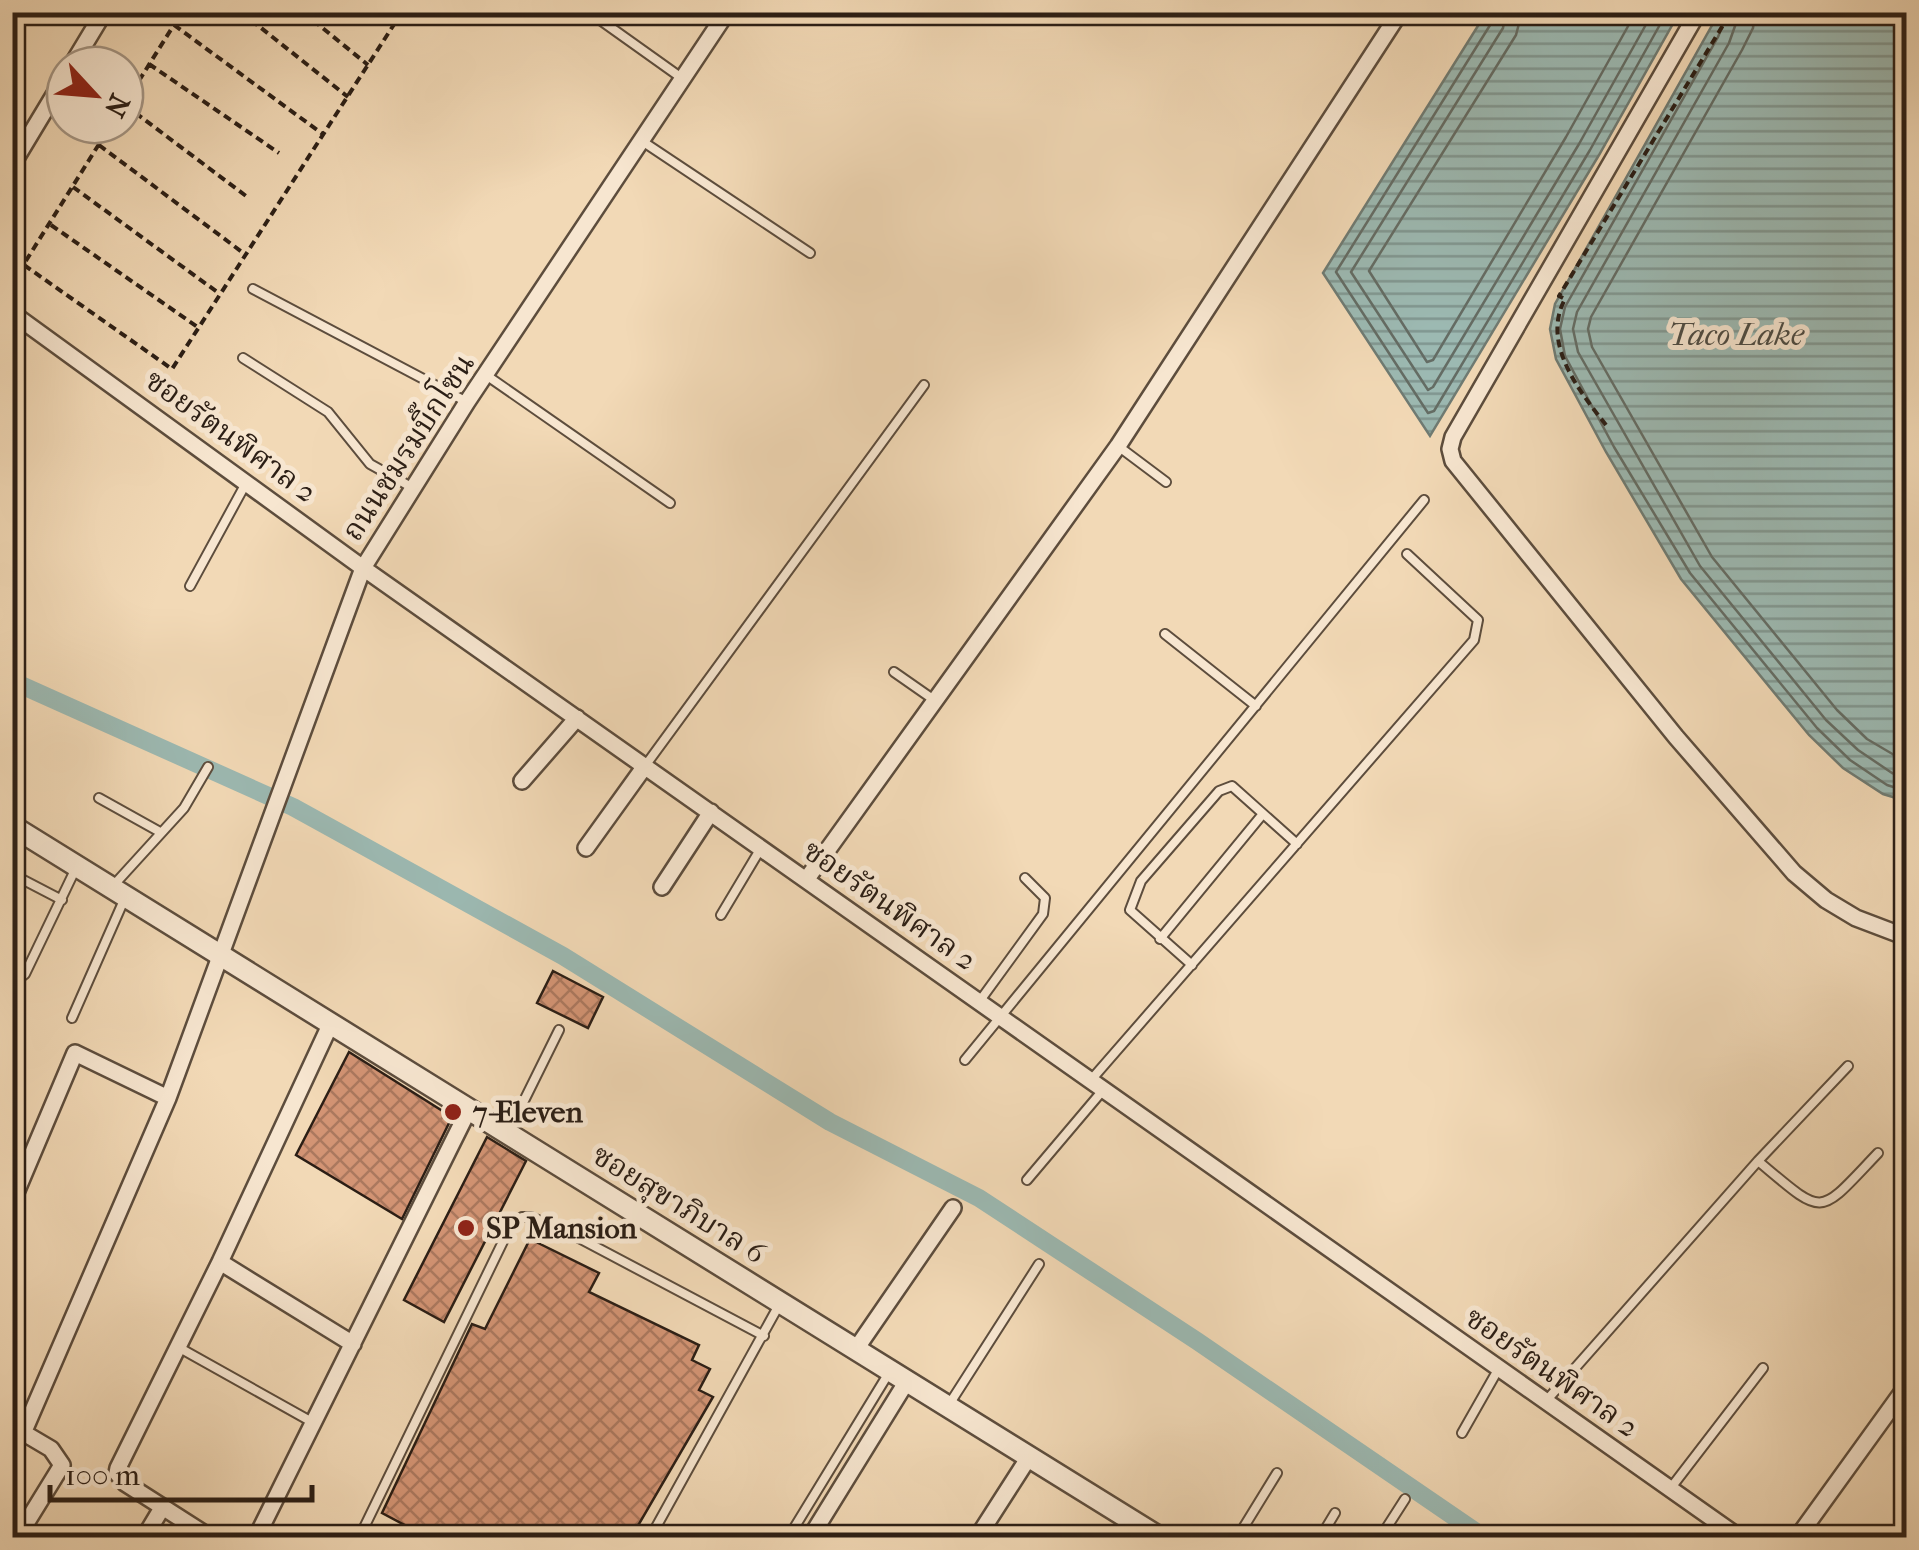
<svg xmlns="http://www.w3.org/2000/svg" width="1919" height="1550" viewBox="0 0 1919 1550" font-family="'IM FELL French Canon','Noto Serif Thai',serif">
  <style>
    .water { fill: url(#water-rules); stroke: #6f7b73; stroke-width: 2.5 }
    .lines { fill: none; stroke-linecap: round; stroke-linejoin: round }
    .shore { stroke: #646c64; stroke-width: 2.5 }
    .canal { stroke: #9cb9b2; stroke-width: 18 }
    .building { fill: url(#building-cross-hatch); stroke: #2b1e15; stroke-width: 2.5 }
    .service-casing { stroke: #5d4d3d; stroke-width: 12 }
    .minor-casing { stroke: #5d4d3d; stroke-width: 20 }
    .tertiary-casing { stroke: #5d4d3d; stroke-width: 25 }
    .path { stroke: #2b1e15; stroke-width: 4; stroke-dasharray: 8 5; stroke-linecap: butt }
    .service { stroke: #f7e6d0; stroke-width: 8 }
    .minor { stroke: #f7e6d0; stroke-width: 15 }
    .tertiary { stroke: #f7e6d0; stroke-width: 20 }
    .poi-dot { fill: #8f2418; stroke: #f7e6d0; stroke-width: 4 }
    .labels { text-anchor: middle; stroke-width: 10; stroke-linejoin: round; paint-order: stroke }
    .street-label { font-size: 30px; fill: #2b1e15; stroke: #f7e6d0 }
    .poi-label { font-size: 30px; font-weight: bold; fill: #2b1e15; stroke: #f7e6d0; text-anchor: start }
    .water-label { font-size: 32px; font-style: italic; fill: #4d4c44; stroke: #f7e6d0 }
  </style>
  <defs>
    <pattern id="water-rules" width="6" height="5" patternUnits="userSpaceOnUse" patternTransform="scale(2.5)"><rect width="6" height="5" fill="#9cb9b2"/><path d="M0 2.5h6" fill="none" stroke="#7f9690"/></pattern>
    <pattern id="building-cross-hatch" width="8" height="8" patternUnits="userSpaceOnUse" patternTransform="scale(2.5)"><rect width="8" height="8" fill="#d39474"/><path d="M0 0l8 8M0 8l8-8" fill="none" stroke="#ab785e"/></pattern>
  </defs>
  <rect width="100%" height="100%" fill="#f2d9b6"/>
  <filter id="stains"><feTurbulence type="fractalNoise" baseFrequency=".002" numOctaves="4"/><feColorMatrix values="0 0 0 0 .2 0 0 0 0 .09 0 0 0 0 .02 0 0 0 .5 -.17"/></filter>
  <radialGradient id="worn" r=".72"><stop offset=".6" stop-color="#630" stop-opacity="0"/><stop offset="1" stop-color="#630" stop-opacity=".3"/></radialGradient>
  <path class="water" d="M1486 13H1679L1599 155 1430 436 1323 273Z
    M1719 13H1906V801L1883 794 1843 768 1809 735 1681 579 1606 452 1556 359 1550 329 1555 304Z"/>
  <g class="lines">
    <path class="shore" d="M1494 12 1492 22 1336 272 1428 413 1434 411 1590 150 1667 12
      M1506 12 1503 28 1351 272 1428 390 1433 387 1579 144 1653 12
      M1522 12 1516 35 1369 271 1427 362 1433 360 1566 137 1636 12
      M1728 12 1718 37 1565 307 1560 329 1565 356 1614 447 1690 573 1817 728 1850 760 1887 785 1906 791
      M1740 12 1729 43 1577 312 1573 329 1578 352 1700 566 1826 720 1858 750 1892 773 1906 778
      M1755 12 1753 28 1742 50 1591 317 1588 329 1592 347 1712 557 1837 710 1867 739 1906 762"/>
    <path class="canal" d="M12 681 293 807 563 956 830 1122 979 1198 1197 1341 1485 1538"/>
  </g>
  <path class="building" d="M553 971 603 997 588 1028 537 1003Z
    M349 1052 452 1117 402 1219 296 1155Z
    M487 1137 526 1161 444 1322 404 1300Z
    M530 1239 599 1273 589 1292 699 1345 692 1360 710 1369 699 1390 713 1397 639 1524 623 1538H429L382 1513 472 1324 485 1329Z"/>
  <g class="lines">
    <g class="service-casing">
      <path id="service" d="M589 12 683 79
        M642 141 810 253
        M253 289 467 402
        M243 358 328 412 370 464 413 488
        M486 375 670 503
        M1118 446 1166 482
        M190 586 245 485
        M1165 634 1256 706
        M894 672 937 702
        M645 766 924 385
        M99 798 160 832
        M12 874 62 900
        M112 887 184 808 208 767
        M721 915 761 848
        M1160 939 1262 815
        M1192 965 1130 910 1141 881 1219 791 1232 786 1297 844
        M12 984 25 974 75 870
        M979 1002 1043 914 1045 898 1025 878
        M72 1018 124 900
        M965 1060 1424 500
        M1091 1080 1474 640 1478 620 1407 554
        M508 1133 559 1030
        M1758 1161C1826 1218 1817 1217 1878 1153
        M1027 1180 1104 1089
        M178 1347 312 1422
        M1546 1401 1758 1161 1848 1066
        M950 1403 1039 1264
        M1462 1433 1499 1368
        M1670 1489 1763 1368
        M359 1538 511 1225 522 1217H531L577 1237 764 1336
        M650 1538 779 1305
        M788 1538 890 1371
        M1237 1538 1277 1473
        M1320 1538 1335 1513
        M1380 1538 1405 1499"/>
    </g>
    <g class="minor-casing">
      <path id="minor" d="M1698 12 1453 437 1450 449 1453 461 1676 737 1794 873 1826 900 1856 918 1906 937
        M72 65 104 12
        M12 165 65 77
        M12 313 363 568 1740 1538
        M522 781 577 718
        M586 848 645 766
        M806 880 1118 446 1400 12
        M662 887 711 812
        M12 1202 75 1053 168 1098
        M220 1262 353 1344
        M856 1349 953 1208
        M12 1426 51 1449 62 1465 17 1538
        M24 1431 168 1098 363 568 467 402 727 12
        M144 1538 162 1508
        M211 1538 125 1483 117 1473 118 1468 220 1262 331 1023
        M256 1538 469 1109
        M810 1538 907 1381
        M977 1538 1029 1457
        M1797 1538 1906 1387"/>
    </g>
    <g class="tertiary-casing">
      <path id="tertiary" d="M12 826 1160 1538"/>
    </g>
    <path class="path" d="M241 12 348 97
      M303 12 368 65
      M174 25 324 135
      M149 64 279 153
      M125 103 182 12
      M125 105 246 196
      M99 145 246 255
      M73 187 220 294
      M51 225 199 328
      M24 265 172 369 402 12
      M12 283 111 125
      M1606 425C1579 391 1541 343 1565 299L1559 296 1731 12"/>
    <use href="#service" class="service"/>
    <use href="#minor" class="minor"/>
    <use href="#tertiary" class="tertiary"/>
  </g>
  <g class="poi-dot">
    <circle cx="453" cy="1112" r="10"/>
    <circle cx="466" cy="1228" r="10"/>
  </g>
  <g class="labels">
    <g class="street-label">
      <text transform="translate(231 436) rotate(36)" y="10">ซอยรัตนพิศาล 2</text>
      <text transform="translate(408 447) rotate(-57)" y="10">ถนนชมรมบิ๊กโซน</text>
      <text transform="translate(890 905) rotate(35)" y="10">ซอยรัตนพิศาล 2</text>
      <text transform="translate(679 1204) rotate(32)" y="10">ซอยสุขาภิบาล 6</text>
      <text transform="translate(1552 1372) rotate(35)" y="10">ซอยรัตนพิศาล 2</text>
    </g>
    <g class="poi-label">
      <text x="473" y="1122">7-Eleven</text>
      <text x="486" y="1238">SP Mansion</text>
    </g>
    <g class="water-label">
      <text x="1736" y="345">Taco Lake</text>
    </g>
  </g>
  <rect width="1919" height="1550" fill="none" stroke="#f2d9b6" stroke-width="50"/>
  <rect x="15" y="15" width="1889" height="1520" fill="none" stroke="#2b1e15" stroke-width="5"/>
  <rect x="25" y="25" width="1869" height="1500" fill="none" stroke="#2b1e15" stroke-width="2.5"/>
  <g transform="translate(95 95) rotate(116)"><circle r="48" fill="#f7e6d0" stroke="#a59685" stroke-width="2.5"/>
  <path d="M0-8L18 38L0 25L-18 38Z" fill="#8f2418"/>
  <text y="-15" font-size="28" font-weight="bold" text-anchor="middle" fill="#2b1e15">N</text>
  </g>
  <path d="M50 1485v15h262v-15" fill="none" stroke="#2b1e15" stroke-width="5"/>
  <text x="65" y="1485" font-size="30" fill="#2b1e15" stroke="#f7e6d0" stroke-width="8" paint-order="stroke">100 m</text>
  <rect width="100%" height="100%" filter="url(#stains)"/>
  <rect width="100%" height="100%" fill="url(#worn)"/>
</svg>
